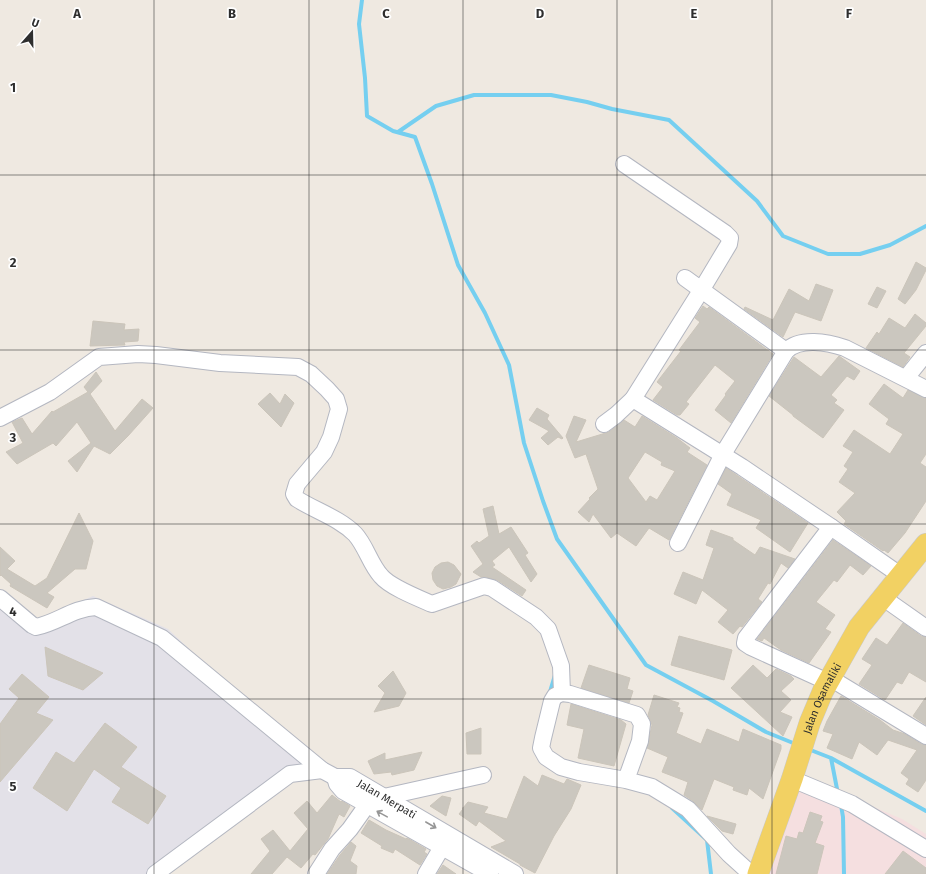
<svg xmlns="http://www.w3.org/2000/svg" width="926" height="874" viewBox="0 0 926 874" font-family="'Fira Sans',sans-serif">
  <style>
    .industrial { fill: #e3e1e8 }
    .medical { fill: #f5dfe0 }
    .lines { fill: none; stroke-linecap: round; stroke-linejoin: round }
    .stream { stroke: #75cff0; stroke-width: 4 }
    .building { fill: #cbc7bf; stroke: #cbc5ba; fill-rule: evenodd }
    .minor-casing { stroke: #b4b7c1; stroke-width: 18 }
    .major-casing { stroke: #c9c9c9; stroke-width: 22 }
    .minor { stroke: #fff; stroke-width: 16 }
    .major { stroke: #f2d163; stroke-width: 21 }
    .oneway { stroke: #969696 }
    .grid { fill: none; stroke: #2e2e2e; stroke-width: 1; stroke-opacity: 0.55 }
    .labels { text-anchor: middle; stroke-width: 3.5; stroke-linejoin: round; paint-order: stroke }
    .street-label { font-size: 11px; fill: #2e2e2e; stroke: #fff }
    .grid-label { font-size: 13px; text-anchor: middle; font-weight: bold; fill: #2e2e2e; stroke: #fff; stroke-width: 3.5; stroke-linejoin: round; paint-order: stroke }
  </style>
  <rect width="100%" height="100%" fill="#efe9e1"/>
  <path class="industrial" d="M0 590 35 621 93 596 168 629 310 763 164 874H0Z"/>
  <path class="medical" d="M803 777 902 819 926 834V874H768Z"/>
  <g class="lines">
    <path class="stream" d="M362 0 359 24 365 78 367 116 393 131 415 137 432 184 458 265 485 313 509 365 524 443 543 501 557 539 646 665 713 701 766 732 798 745
      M398 132 436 106 474 95H551L587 102 612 109 669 120 757 201 783 236 828 254H860L890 245 926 226
      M549 695 555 675
      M808 749 831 758 926 811
      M831 758 838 794
      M841 805 843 817 844 874
      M672 808 707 840 711 874"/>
  </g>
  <path class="building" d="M916 262 926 268V270L916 290 905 304 898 299Z
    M816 284 833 290 821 321 795 312 783 337 744 309 745 307 773 320 789 289 809 301Z
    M877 287 886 291 877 308 868 304Z
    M703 306 707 309 709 307 773 354 731 423 715 410 726 395 725 394 735 381 715 365 686 402 689 404 680 415H677L653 400 663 387 657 382 681 351 679 350 700 322 695 318Z
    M915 314 926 323V326L904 353 910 357 903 367 866 348 877 332 879 334 889 318 905 328Z
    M93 321 125 324 124 330 139 329 138 341 124 342 125 345 90 346Z
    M839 356 860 371 854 380 847 376 831 395 837 400 834 403 844 410 823 438 793 416V415L769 396 794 357 821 377Z
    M96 372 102 381 90 394 115 431 142 399 153 408 128 436 110 454 94 446 77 472 68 461 91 443 77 422 56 446 53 443 17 464 6 452 23 443 12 422 22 418 32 434 52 411 53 412 88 392 84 387Z
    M884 384 903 398 908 390 926 398V454L920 463 926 467V501L905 533 888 553 884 550 883 551 844 524 846 521 837 512 855 493 839 482 848 469 844 466 853 452 843 446 854 430 890 454 903 434 886 424 889 419 869 404Z
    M270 393 280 404 285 394 294 403 281 427 258 404Z
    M537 408 549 415 547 419 563 438 562 439 558 437 548 445 541 438 549 431 529 420Z
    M574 416 586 420 576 442 609 432 624 420 635 427 642 416 677 438 690 448 687 452 707 465 669 540 649 528 636 546 617 533 611 538 593 514 589 522 578 512 590 499 589 498 598 489 586 454 575 458 566 436ZM645 452 662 462 661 465 675 471 657 500 650 496 646 502 628 478Z
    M726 468 808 523 790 552 756 528 761 520 727 505 732 494 718 484Z
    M493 506 499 534 511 527 528 553 525 555 537 574 531 582 509 547 492 561 495 565 492 567 526 590 522 596 497 580 486 577H481L473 572 483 564 471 546 477 541 479 543 489 536 483 509Z
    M79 513 93 541 86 569H75L47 593 54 597 47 608 10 586 11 584 1 575 0 576V547L15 561 7 569 35 586 47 578Z
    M711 530 733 538V540L755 555 760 547 795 559 788 568 781 563 770 584 768 583 758 599 762 602 742 627 740 626 733 634 718 622 728 610 702 590 696 604 674 594 683 572 703 580 714 548 706 545Z
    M833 540 871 566 863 575 850 565 837 582 834 580 816 602 835 615 825 629 831 632 809 663 781 650 764 638 762 641 757 639Z
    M448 562 454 565 461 574 456 584 451 587 443 589 437 586 433 580 432 573 435 567 441 563Z
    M903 623 921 636 926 637V682L909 672 902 684 897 682 885 700 859 684 872 665 862 659 876 638 887 645Z
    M679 636 732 650 724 680 671 665Z
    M45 647 103 673 83 690 48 676Z
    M589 665 630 678 627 689 633 691 629 703 581 688Z
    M753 665 767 678 776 669 791 676 794 679 781 691 791 700 780 712 792 717 783 736 731 688Z
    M393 671 406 693 399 706 374 712 385 693 378 686Z
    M22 674 49 697 36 713 53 720 0 782V724L19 698 9 689Z
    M654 695 679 703 677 707 680 708 679 712 683 713 676 733 701 744 707 729 739 742 743 729 781 745V749L763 799 749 788 747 795 733 790 734 787 714 779 702 810 693 801 684 795 688 782 662 772 668 757 647 748 652 725 648 715Z
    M841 696 880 720 893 730 905 734 921 744 926 745V780L918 792 906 784 909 779 901 773 917 750 888 740 877 755 859 742 852 759 827 748 833 734 823 731 827 721Z
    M926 697V725L913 716Z
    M571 704 621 720 626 724 614 766 578 758 584 729 567 725Z
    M105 723 137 747 121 767 166 796 148 824 112 802 121 788 94 769 67 811 33 788 56 752 74 763Z
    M481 728V754H467L466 733Z
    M422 752 414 770 392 775 391 772 374 774 368 761 385 753V760Z
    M542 775 564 784 567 779 581 785 571 809 554 836 535 873 520 865V864L491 847 506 841 479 821 476 826 459 814 463 809 462 808H463L468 802 488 807 484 813 507 819 524 776 538 786Z
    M332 795 341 802 342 801 350 806 344 817 339 814 328 839 315 855 313 854 301 868 287 857 272 874H251L270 851 261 839 273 830 290 851 308 829 294 813 307 801 317 813Z
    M442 796 451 798 446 816 430 806Z
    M810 812 822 816 820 821 823 822 815 843 824 846 817 874H776L786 836 797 839 799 832 803 833Z
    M707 816 736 824 733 834 722 831Z
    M369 820 386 830 406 839 407 838 426 849 424 852 427 854 420 865 395 849 393 853 381 848 382 846 361 833Z
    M351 842 356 846 350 861 357 866 356 874H327L340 855Z
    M903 851 926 868V874H885Z
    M443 865 456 874H437Z"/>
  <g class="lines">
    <g class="minor-casing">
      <g id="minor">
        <path d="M685 278 786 351"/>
        <path d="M906 378 926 353"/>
        <path d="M633 399 742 467 831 527 900 575"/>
        <path d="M0 418 50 392 99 357 138 354 156 355 220 363 298 367 311 374 327 389 336 399 339 409 331 437 324 452 297 484 294 494 297 499C316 511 339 518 355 534 366 546 370 564 381 576 390 587 418 598 432 604L484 586 492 588 536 617 548 629 561 666 562 693"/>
        <path d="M604 424 616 415 633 399 702 289 729 244 730 238 725 233 624 164"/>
        <path d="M678 543 723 454 786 351C800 337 827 342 845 348L926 389"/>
        <path d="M882 597 926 628"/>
        <path d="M0 598 32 625 36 627C57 623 73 608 96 607L162 638 322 770 335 777"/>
        <path d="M830 678 926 736"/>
        <path d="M828 682 751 647 745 643 746 638 831 527"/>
        <path id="s1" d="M335 777H350L515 874"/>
        <path d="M335 777 337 784 343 791 490 874"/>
        <path d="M792 779 852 804 926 849"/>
        <path d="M626 780 640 741 642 724 637 715 570 694 562 693 555 696 552 701 543 738 541 748 546 757 561 767 579 772 626 780 652 787 688 809 729 854 751 874"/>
        <path d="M384 797 483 775"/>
        <path d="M155 874 290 774 322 770"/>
        <path d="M316 874 332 849 350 829 367 805"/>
        <path d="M426 874 442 847"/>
      </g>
    </g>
    <g class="major-casing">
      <g id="major">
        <path id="s2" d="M758 874 792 779 810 722 823 691 859 627 926 544"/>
      </g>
    </g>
    <use href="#minor" class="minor"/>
    <use href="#major" class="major"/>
  </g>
  <defs><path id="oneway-shaft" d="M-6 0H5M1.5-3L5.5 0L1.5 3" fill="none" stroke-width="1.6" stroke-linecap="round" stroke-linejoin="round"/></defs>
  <g class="oneway">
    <use href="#oneway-shaft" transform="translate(382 814) rotate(-151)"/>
    <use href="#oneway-shaft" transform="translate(431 825) rotate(30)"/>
  </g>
  <path class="grid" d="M154 0V874M309 0V874M463 0V874M617 0V874M772 0V874M0 175H926M0 350H926M0 524H926M0 699H926"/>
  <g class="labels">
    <g class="street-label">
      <text dy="4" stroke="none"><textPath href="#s2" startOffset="187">Jalan Osamaliki</textPath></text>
      <text dy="4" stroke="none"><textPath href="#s1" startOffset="58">Jalan Merpati</textPath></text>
    </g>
  </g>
  <g class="grid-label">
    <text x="77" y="18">A</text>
    <text x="232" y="18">B</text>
    <text x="386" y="18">C</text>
    <text x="540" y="18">D</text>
    <text x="694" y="18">E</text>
    <text x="849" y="18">F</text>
    <text x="13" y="92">1</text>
    <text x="13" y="267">2</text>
    <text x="13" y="442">3</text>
    <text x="13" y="616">4</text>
    <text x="13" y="791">5</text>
  </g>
  <g transform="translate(32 32) rotate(20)" stroke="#ffffff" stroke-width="3" paint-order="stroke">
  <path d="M0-3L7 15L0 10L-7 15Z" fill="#2e2e2e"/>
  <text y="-6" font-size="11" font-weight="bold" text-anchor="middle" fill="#2e2e2e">U</text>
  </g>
</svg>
